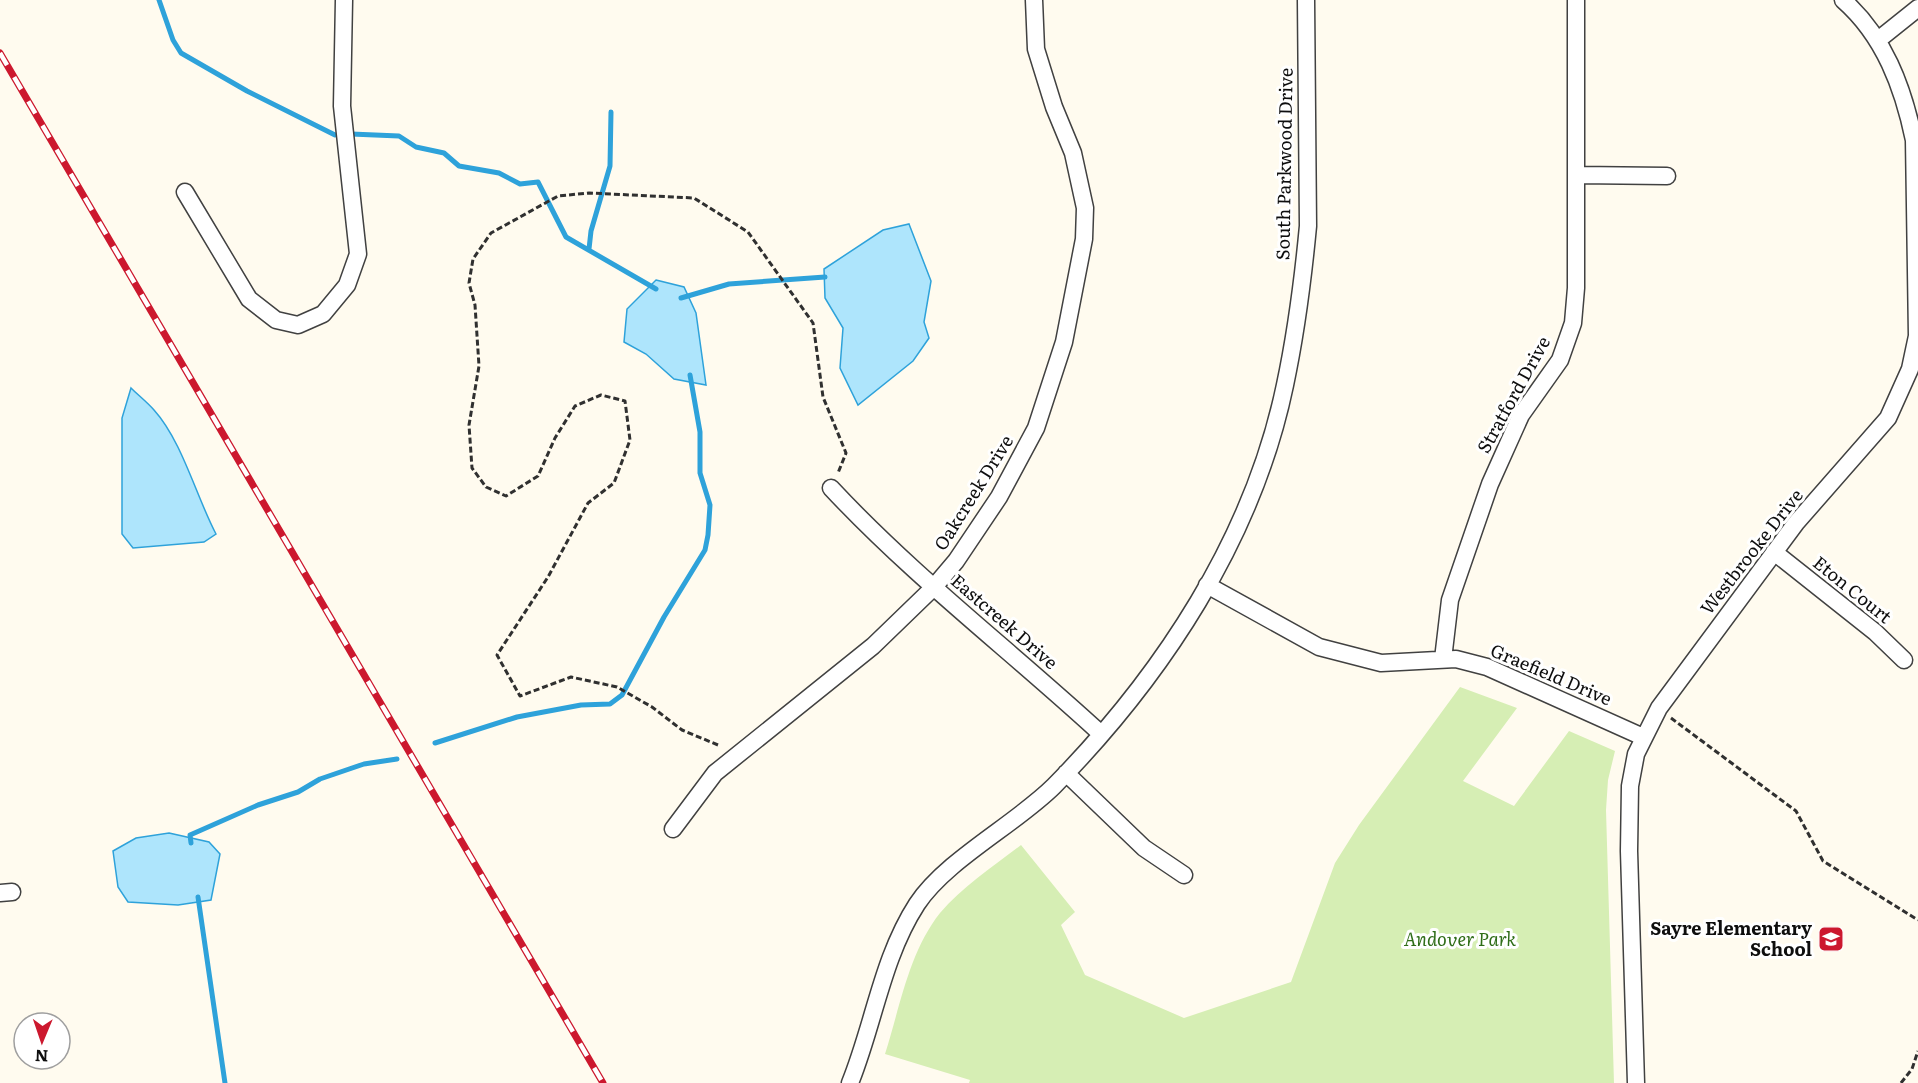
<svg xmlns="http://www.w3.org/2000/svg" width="1918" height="1083" viewBox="0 0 1918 1083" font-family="Literata,serif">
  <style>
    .green { fill: #d6eeb4 }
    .water { fill: #aee5fc; stroke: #2ea2da; stroke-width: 1.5 }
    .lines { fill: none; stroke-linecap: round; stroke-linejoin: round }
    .stream { stroke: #2ea2da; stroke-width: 5 }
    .minor-casing { stroke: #414141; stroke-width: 19 }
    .path { stroke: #303030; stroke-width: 3; stroke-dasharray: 6 3; stroke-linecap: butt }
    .minor { stroke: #fff; stroke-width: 16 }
    .rail-casing { stroke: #cc182e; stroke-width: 7 }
    .rail { stroke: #fff; stroke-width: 4.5; stroke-dasharray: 14; stroke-linecap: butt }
    .labels { text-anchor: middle; stroke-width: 6; stroke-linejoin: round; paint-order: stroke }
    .street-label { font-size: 18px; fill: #0e0e0e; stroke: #fff }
    .poi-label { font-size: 18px; font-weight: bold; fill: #0e0e0e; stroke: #fff; text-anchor: end }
    .park-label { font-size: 18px; font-style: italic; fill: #2f6d18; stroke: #fff }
  </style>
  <rect width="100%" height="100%" fill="#fffbef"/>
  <path class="green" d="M1460 687 1517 708 1463 781 1514 806 1569 731 1615 751 1608 780 1606 810 1614 1083H969L970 1080 885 1054C900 1007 909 952 940 913 962 887 994 866 1021 845L1075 912 1061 925 1085 975 1184 1018 1291 982 1335 863 1359 825Z"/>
  <path class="water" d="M909 224 931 281 924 322 929 338 913 361 858 405 840 368 843 328 825 298 824 269 883 230Z
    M656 280 684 287 696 313 706 385 674 379 646 354 624 342 627 309Z
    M131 388C138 395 147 402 154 410 182 441 196 496 216 534L204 542 133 548 122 534V418Z
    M169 833 209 842 220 854 211 900 178 905 128 902 118 887 113 851 136 838Z"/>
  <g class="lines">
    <path class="stream" d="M159 0 173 40 181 53 247 91 335 135
      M351 134 399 136 416 147 444 153 459 166 499 173 520 184 538 182 566 237 656 289
      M589 249 591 231 610 166 611 112
      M681 298 729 284 825 277
      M435 743 517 717 581 705 610 704 622 695 664 617 705 550 708 535 710 505 700 473V432L690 375
      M191 843 190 835 258 805 298 792 320 779 364 764 397 759
      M198 897 225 1083"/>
    <g class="minor-casing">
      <path id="minor" d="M1878 40 1918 8
        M1577 175 1667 176
        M185 192 249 299 276 320 298 325 323 314 347 285 358 254 342 106 344 0
        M831 488C914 577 1011 651 1100 733
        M1774 552 1875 632 1904 660
        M1207 585 1319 647 1381 663 1456 659 1487 667 1643 737
        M1443 659 1450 600 1490 484 1521 415 1560 360 1573 323 1576 288V0
        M1066 773 1144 848 1184 875
        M673 829 715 773 873 646 934 587 956 561 999 497 1036 428 1064 342 1084 239 1085 208 1073 153 1054 107 1036 49 1034 0
        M0 893 12 892
        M850 1083C874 1024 882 958 917 904 946 860 1016 824 1054 786 1162 676 1253 539 1285 385 1296 333 1303 279 1308 226L1306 0
        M1636 1083 1629 851 1630 786 1636 754 1659 708 1796 523 1888 418 1910 369 1917 336 1914 140C1903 87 1884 36 1843 0"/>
    </g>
    <path class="path" d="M1671 718 1796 811 1823 861 1918 920
      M718 745 682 730 652 707 617 687 571 677 520 696 497 655 548 577 588 503 614 483 630 440 625 401 601 395 575 406 555 438 538 476 506 496 486 487 472 468 469 425 479 366 475 305 469 283 473 259 491 233 558 196 589 193 694 198 748 232 813 323 823 397 846 453 838 473
      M1901 1083 1912 1069 1918 1051"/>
    <use href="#minor" class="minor"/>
    <g class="rail-casing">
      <path id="rail" d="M0 53 603 1083"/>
    </g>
    <use href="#rail" class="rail"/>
  </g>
  <defs>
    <g id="school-square" transform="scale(1.35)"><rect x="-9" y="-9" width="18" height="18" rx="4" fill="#cc182e" stroke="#fff"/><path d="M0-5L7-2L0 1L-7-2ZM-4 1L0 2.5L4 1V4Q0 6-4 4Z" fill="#fff"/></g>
  </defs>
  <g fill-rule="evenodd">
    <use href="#school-square" x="1831" y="939"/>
  </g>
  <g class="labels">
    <g class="street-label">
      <text transform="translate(1285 164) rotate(-89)" y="6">South Parkwood Drive</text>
      <text transform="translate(1514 395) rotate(-61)" y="6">Stratford Drive</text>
      <text transform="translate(974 493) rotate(-58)" y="6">Oakcreek Drive</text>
      <text transform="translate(1752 552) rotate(-52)" y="6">Westbrooke Drive</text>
      <text transform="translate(1852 590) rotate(39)" y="6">Eton Court</text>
      <text transform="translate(1004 622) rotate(41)" y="6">Eastcreek Drive</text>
      <text transform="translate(1551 675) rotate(23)" y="6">Graefield Drive</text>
    </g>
    <g class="poi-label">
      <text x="1812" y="935">Sayre Elementary<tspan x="1812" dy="21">School</tspan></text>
    </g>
    <g class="park-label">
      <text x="1460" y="946">Andover Park</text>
    </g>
  </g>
  <g transform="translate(42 1041) rotate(182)"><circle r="28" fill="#ffffff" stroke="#9f9f9f" stroke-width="1.5"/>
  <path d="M0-4.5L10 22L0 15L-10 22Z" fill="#cc182e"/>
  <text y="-9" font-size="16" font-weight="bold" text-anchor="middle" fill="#0e0e0e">N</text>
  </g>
</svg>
